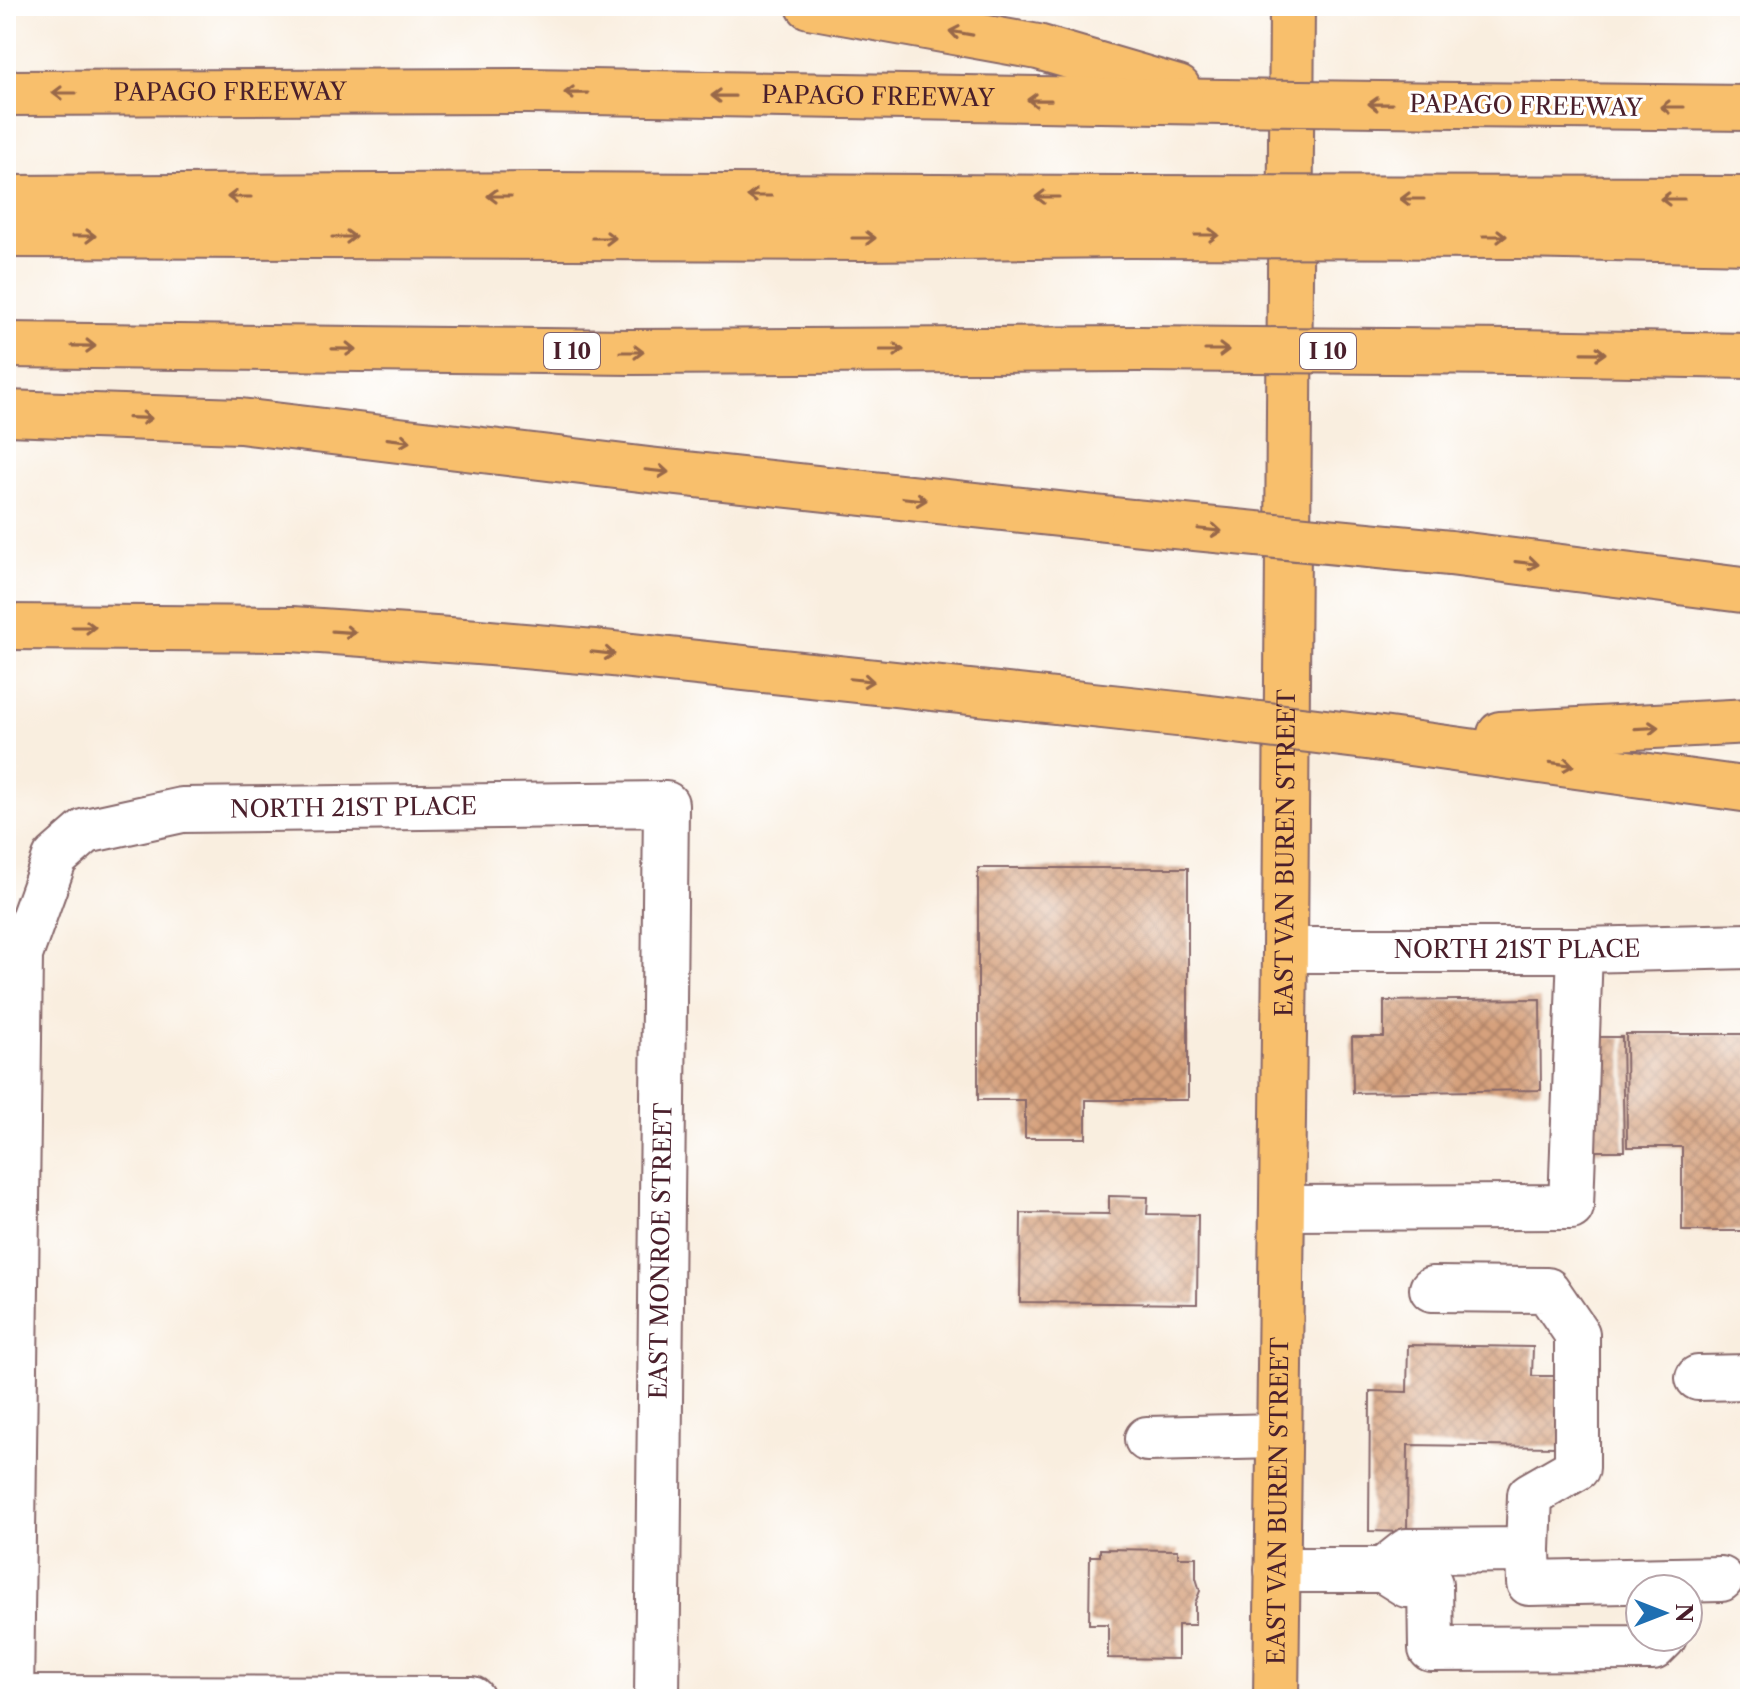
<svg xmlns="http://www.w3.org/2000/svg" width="1756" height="1705" viewBox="0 0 1756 1705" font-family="'Libre Caslon Text',serif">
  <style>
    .building { fill: url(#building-cross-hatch) }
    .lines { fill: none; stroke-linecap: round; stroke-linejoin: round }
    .minor-casing { stroke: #87676a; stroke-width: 48 }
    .major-casing { stroke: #87676a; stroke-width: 48 }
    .highway-casing { stroke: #87676a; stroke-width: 48 }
    .minor { stroke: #fff; stroke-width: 44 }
    .major { stroke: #f8bf6c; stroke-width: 44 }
    .highway { stroke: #f8bf6c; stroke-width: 44 }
    .highway-bridge-casing { stroke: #87676a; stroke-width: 48; stroke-linecap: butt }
    .highway-bridge { stroke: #f8bf6c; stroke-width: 44 }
    .oneway { stroke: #986748 }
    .labels { text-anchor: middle; stroke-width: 6; stroke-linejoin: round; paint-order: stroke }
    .shield { fill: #fff; stroke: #80626b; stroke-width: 2 }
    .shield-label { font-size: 22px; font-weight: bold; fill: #4a1f2b }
    .street-label { font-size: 24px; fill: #4a1f2b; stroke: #fff }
  </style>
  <defs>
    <pattern id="building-cross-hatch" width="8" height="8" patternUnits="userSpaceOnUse" patternTransform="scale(2)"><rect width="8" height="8" fill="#d6a17d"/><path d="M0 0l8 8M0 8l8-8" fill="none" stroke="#b08367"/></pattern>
  </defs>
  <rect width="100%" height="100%" fill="#fff"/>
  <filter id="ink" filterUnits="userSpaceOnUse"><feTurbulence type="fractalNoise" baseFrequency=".0125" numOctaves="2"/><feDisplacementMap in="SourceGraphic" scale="16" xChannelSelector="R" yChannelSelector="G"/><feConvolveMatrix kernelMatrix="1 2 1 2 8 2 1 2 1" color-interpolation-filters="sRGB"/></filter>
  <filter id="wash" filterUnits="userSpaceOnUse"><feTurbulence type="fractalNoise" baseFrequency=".006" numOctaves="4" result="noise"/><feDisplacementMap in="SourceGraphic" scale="32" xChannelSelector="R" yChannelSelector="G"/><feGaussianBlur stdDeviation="1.8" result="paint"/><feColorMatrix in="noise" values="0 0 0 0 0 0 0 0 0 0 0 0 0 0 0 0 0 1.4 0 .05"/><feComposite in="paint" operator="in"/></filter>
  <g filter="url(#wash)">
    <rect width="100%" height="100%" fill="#f9eedf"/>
    <g id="blocks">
      <path class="building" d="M978 868H1188V1100H1086V1138H1025V1100H978Z
        M1540 999 1541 1090 1353 1093 1352 1037H1384V1001Z
        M1626 1034H1750V1231H1682V1147H1627Z
        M1587 1037H1622L1624 1151H1588Z
        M1109 1196 1148 1197 1147 1214 1198 1215 1197 1304 1020 1302 1021 1213 1109 1214Z
        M1408 1345 1533 1347 1532 1376H1563L1562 1447 1408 1445 1407 1532 1369 1531 1370 1391 1407 1392Z
        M1100 1549 1178 1550V1557H1196V1578L1200 1591 1195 1603V1625H1178V1659L1108 1658V1624H1089L1090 1556H1100Z"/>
    </g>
  </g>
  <g filter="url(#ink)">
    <use href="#blocks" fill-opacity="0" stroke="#87676a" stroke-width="2"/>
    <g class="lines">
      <g class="minor-casing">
        <g id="minor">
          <path id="s1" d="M1285 950H1580L1750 946"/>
          <path d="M1282 1208 1571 1207 1580 950"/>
          <path d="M1698 1378 1750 1377"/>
          <path d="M1147 1439 1279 1436"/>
          <path d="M1528 1550 1529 1583 1721 1579"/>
          <path d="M1277 1570H1383L1407 1551 1528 1550 1530 1495 1577 1468V1334L1547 1290 1432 1289"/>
          <path d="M1383 1570 1407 1585 1430 1584 1431 1649 1653 1648 1664 1637"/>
          <path d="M6 1698 472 1699"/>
          <path id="s2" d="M11 1699 20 955 55 858 86 831 182 810 666 804 657 1699"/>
        </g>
      </g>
      <g class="major-casing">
        <g id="major">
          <path id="s3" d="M1276 1699 1285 950 1292 6"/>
        </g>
      </g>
      <g class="highway-casing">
        <g id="highway">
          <path d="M809 6 1038 47 1178 88"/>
          <path id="s4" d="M6 93 528 91 1223 102"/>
          <path d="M1458 105 1750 108"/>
          <path d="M6 198 545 195 1125 198"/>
          <path d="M6 235 862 238 1129 235"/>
          <path d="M6 345 631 352 1139 349"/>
          <path d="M1516 352 1750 356"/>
          <path d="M6 413 240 421 649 470 1133 522"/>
          <path d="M1450 553 1750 591"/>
          <path d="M6 627 292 629 478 642 594 652 1186 715"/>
          <path d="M1500 734 1750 721"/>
          <path d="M1374 738 1750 790"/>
        </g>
      </g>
      <use href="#minor" class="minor"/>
      <use href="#major" class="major"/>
      <use href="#highway" class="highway"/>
      <g class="highway-bridge-casing">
        <path id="highway-bridge" d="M1223 102 1458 105
          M1125 198 1750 199
          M1129 235 1518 236 1750 241
          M1139 349 1516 352
          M1133 522 1450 553
          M1186 715 1374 738"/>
      </g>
      <use href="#highway-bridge" class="highway-bridge"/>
    </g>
    <defs><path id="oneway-shaft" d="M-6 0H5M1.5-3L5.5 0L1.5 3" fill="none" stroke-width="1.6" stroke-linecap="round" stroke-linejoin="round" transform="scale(2)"/></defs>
    <g class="oneway">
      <use href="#oneway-shaft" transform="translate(961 33) rotate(-170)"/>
      <use href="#oneway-shaft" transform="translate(64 93) rotate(180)"/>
      <use href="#oneway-shaft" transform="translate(576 93) rotate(-179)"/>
      <use href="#oneway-shaft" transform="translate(723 96) rotate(-179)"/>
      <use href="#oneway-shaft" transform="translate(1039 100) rotate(-179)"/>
      <use href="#oneway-shaft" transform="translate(1380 104) rotate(-179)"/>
      <use href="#oneway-shaft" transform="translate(1672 107) rotate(-180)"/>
      <use href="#oneway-shaft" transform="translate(499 196) rotate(180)"/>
      <use href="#oneway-shaft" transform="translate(759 196) rotate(-180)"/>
      <use href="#oneway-shaft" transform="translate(239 197) rotate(180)"/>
      <use href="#oneway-shaft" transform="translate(1047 197) rotate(-180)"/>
      <use href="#oneway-shaft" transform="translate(1412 199) rotate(-180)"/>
      <use href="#oneway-shaft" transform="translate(1672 199) rotate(180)"/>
      <use href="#oneway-shaft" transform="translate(1207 235)"/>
      <use href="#oneway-shaft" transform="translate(84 236)"/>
      <use href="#oneway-shaft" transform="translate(1495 236)"/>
      <use href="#oneway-shaft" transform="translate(344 237)"/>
      <use href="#oneway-shaft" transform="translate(604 238)"/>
      <use href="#oneway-shaft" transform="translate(864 238)"/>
      <use href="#oneway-shaft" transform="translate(84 346) rotate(1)"/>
      <use href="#oneway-shaft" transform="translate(344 349) rotate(1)"/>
      <use href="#oneway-shaft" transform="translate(892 350)"/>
      <use href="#oneway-shaft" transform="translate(1217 350)"/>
      <use href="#oneway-shaft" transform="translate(632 352)"/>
      <use href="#oneway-shaft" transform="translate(1594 353) rotate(1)"/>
      <use href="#oneway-shaft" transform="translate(140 418) rotate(2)"/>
      <use href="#oneway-shaft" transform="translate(399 440) rotate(7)"/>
      <use href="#oneway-shaft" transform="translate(657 471) rotate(6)"/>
      <use href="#oneway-shaft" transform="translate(915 499) rotate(6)"/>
      <use href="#oneway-shaft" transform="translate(1210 530) rotate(6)"/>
      <use href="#oneway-shaft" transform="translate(1527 563) rotate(7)"/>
      <use href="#oneway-shaft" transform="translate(84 627)"/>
      <use href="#oneway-shaft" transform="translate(344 632) rotate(4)"/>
      <use href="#oneway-shaft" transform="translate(603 653) rotate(6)"/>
      <use href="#oneway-shaft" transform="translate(862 680) rotate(6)"/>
      <use href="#oneway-shaft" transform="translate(1647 728) rotate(-3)"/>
      <use href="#oneway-shaft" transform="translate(1562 764) rotate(8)"/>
    </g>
  </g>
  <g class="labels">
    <g class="shield">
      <rect x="544" y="333" width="56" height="36" rx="6"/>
      <rect x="1300" y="333" width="56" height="36" rx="6"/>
    </g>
    <g class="shield-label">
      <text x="572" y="359">I 10</text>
      <text x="1328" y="359">I 10</text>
    </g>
    <g class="street-label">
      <text dy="8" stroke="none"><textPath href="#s4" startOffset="224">PAPAGO FREEWAY</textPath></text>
      <text dy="8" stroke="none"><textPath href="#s4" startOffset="872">PAPAGO FREEWAY</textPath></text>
      <text transform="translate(1526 106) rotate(1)" y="8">PAPAGO FREEWAY</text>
      <text dy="8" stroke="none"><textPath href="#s2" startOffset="1158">NORTH 21ST PLACE</textPath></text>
      <text dy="8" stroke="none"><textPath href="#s3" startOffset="846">EAST VAN BUREN STREET</textPath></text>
      <text dy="8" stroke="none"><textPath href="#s1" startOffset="232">NORTH 21ST PLACE</textPath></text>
      <text transform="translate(661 1251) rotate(-89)" y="8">EAST MONROE STREET</text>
      <text dy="8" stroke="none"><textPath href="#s3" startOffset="198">EAST VAN BUREN STREET</textPath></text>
    </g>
  </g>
  <rect width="1756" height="1705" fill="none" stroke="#fff" stroke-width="32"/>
  <g transform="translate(1664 1613) rotate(90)"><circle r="38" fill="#ffffff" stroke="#b7a5aa" stroke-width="2"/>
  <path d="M0-6L14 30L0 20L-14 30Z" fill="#1f6fb2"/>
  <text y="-12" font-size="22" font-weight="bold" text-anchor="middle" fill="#4a1f2b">N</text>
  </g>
</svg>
